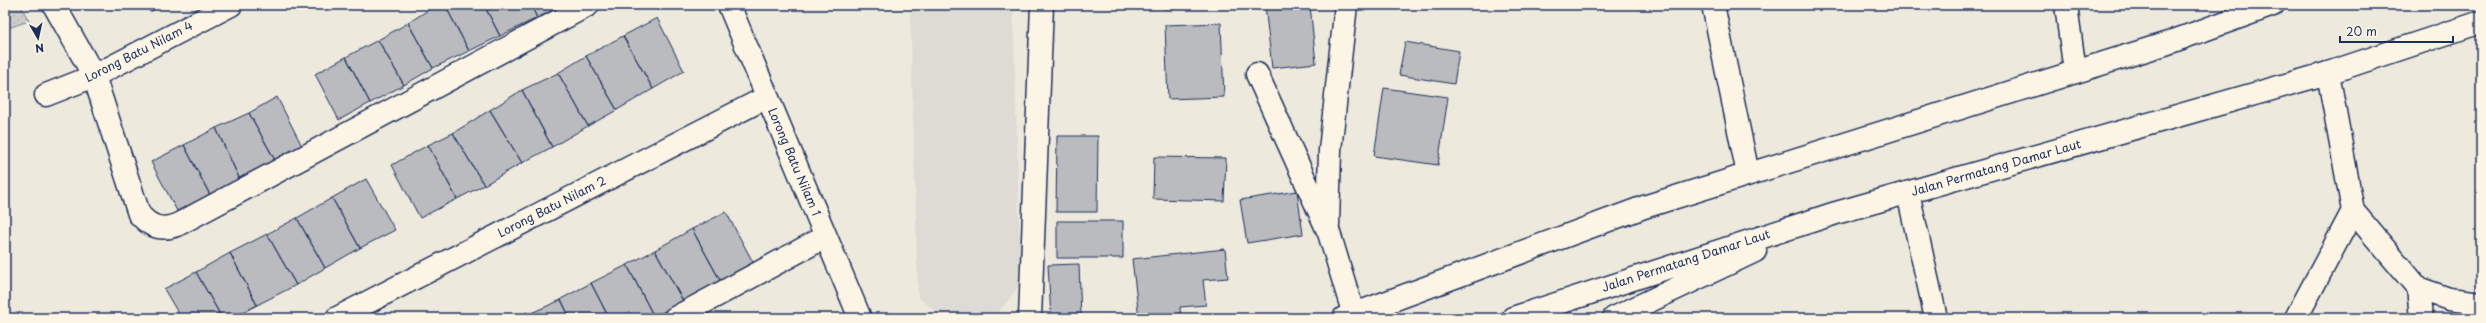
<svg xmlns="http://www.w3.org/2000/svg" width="2486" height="323" viewBox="0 0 2486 323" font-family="'Playpen Sans',sans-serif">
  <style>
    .built { fill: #dedbd4 }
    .park { fill: url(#park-dots); stroke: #757e94 }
    .building { fill: #babbbe; stroke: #1b2f5e }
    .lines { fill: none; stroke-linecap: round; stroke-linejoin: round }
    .lane-casing { stroke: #1b2f5e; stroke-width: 25 }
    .street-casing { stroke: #1b2f5e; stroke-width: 25 }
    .highway-casing { stroke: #1b2f5e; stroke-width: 25 }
    .lane { stroke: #fcf5e5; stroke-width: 22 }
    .street { stroke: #fcf5e5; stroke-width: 22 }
    .highway { stroke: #fcf5e5; stroke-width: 22 }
    .labels { text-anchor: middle; stroke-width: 3; stroke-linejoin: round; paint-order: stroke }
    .street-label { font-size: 12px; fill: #1b2f5e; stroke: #fcf5e5 }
  </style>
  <defs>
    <pattern id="park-dots" width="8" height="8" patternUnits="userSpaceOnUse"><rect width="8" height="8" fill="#cfcdca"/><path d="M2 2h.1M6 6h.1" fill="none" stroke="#b1b0b0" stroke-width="1.8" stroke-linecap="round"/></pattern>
  </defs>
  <rect width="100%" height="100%" fill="#eee9dd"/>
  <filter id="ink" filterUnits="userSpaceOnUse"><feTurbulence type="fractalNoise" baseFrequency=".025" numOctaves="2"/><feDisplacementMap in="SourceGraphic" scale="8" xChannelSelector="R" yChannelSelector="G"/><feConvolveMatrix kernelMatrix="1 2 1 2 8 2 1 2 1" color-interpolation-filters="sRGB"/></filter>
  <g filter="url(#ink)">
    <path class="built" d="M910 5H1013L1021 284 994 318H944L918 297Z"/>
    <path class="park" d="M5 5H20L29 21 5 29Z"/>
    <path class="building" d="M147 5H162L150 12Z
      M436 5H445L469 51 433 68 408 23Z
      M445 5H484L500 36 469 51Z
      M484 5H531L537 18 500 36Z
      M531 5H563L537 18Z
      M1164 5H1218L1164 9Z
      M1265 5H1310L1316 63 1272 68Z
      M657 18 684 71 653 89 623 36Z
      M408 23 433 68 404 85 378 40Z
      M1221 23 1224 97 1168 99 1165 25Z
      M623 36 653 89 617 110 586 56Z
      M378 40 404 85 370 103 346 57Z
      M1405 42 1459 51 1454 84 1399 75Z
      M586 56 617 110 588 126 558 73Z
      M346 57 370 103 339 120 315 74Z
      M558 73 588 126 552 147 522 90Z
      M1384 88 1448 97 1438 165 1374 156Z
      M522 90 552 147 522 163 490 110Z
      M277 97 303 148 276 162 249 113Z
      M490 110 522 163 484 185 453 133Z
      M249 113 276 162 240 180 216 128Z
      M216 128 240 180 210 195 184 145Z
      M453 133 484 185 457 199 428 145Z
      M1057 136H1098L1097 212H1056Z
      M184 145 210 195 177 211 151 162Z
      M428 145 457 199 420 218 392 165Z
      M1154 157 1226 158 1224 201 1153 199Z
      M366 179 395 230 360 248 332 198Z
      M1297 191 1303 234 1247 243 1240 200Z
      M332 198 360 248 325 268 297 218Z
      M726 212 754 264 721 282 692 229Z
      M297 218 325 268 296 285 267 234Z
      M1057 221H1123V258H1057Z
      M692 229 721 282 683 301 655 250Z
      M267 234 296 285 257 305 230 253Z
      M1225 249 1228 278 1203 280 1206 305 1180 307 1181 318H1139L1132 259Z
      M655 250 683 301 654 317 627 265Z
      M230 253 257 305 233 318H222L196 272Z
      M1079 264 1081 318H1051L1048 265Z
      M627 265 654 317 651 318H609L591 283Z
      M196 272 222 318H181L164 289Z
      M591 283 609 318H570L561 299Z
      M561 300 570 318H534L531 313Z
      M527 312 530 318H515Z"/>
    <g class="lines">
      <g class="lane-casing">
        <path id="lane" d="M94 76 139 214C150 227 161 231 177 225L588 5
          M1908 193 1936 318
          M675 318 825 237"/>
      </g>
      <g class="street-casing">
        <path id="street" d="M54 5 94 76
          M729 5 860 318
          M1713 5 1748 174
          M2066 5 2075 72
          M2328 73 2353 211 2418 288 2449 299 2481 303
          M1257 74 1329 233 1354 315
          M46 95 94 76 231 5
          M1328 225 1330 150 1346 5
          M2418 288 2421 318
          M337 318 767 97
          M1030 318 1042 5
          M2296 318 2353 211"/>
      </g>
      <g class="highway-casing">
        <path id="highway" d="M1344 318 1644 207 2168 43 2273 5
          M1513 318 1836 213 2328 73 2481 22
          M1614 318 1755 251"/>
      </g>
      <use href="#lane" class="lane"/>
      <use href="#street" class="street"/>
      <use href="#highway" class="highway"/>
    </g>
  </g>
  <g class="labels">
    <g class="street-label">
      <text transform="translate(139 52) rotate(-27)" y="4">Lorong Batu Nilam 4</text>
      <text transform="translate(794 162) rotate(67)" y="4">Lorong Batu Nilam 1</text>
      <text transform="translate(1996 168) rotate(-16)" y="4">Jalan Permatang Damar Laut</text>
      <text transform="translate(552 207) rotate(-27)" y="4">Lorong Batu Nilam 2</text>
      <text transform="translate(1686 261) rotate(-18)" y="4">Jalan Permatang Damar Laut</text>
    </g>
  </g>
  <rect width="2486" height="323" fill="none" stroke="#fcf5e5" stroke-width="20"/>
  <rect x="10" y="10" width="2466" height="303" fill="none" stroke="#1b2f5e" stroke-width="1.5" filter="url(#ink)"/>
  <g transform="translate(38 38) rotate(171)" stroke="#fcf5e5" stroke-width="3" paint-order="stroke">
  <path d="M0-3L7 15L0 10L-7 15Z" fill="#1b2f5e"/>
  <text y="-6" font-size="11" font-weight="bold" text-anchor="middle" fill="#1b2f5e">N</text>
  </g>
  <path d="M2340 36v6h113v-6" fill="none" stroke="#1b2f5e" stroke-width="2"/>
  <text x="2346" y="36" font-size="12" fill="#1b2f5e" stroke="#fcf5e5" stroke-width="3" paint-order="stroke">20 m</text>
</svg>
